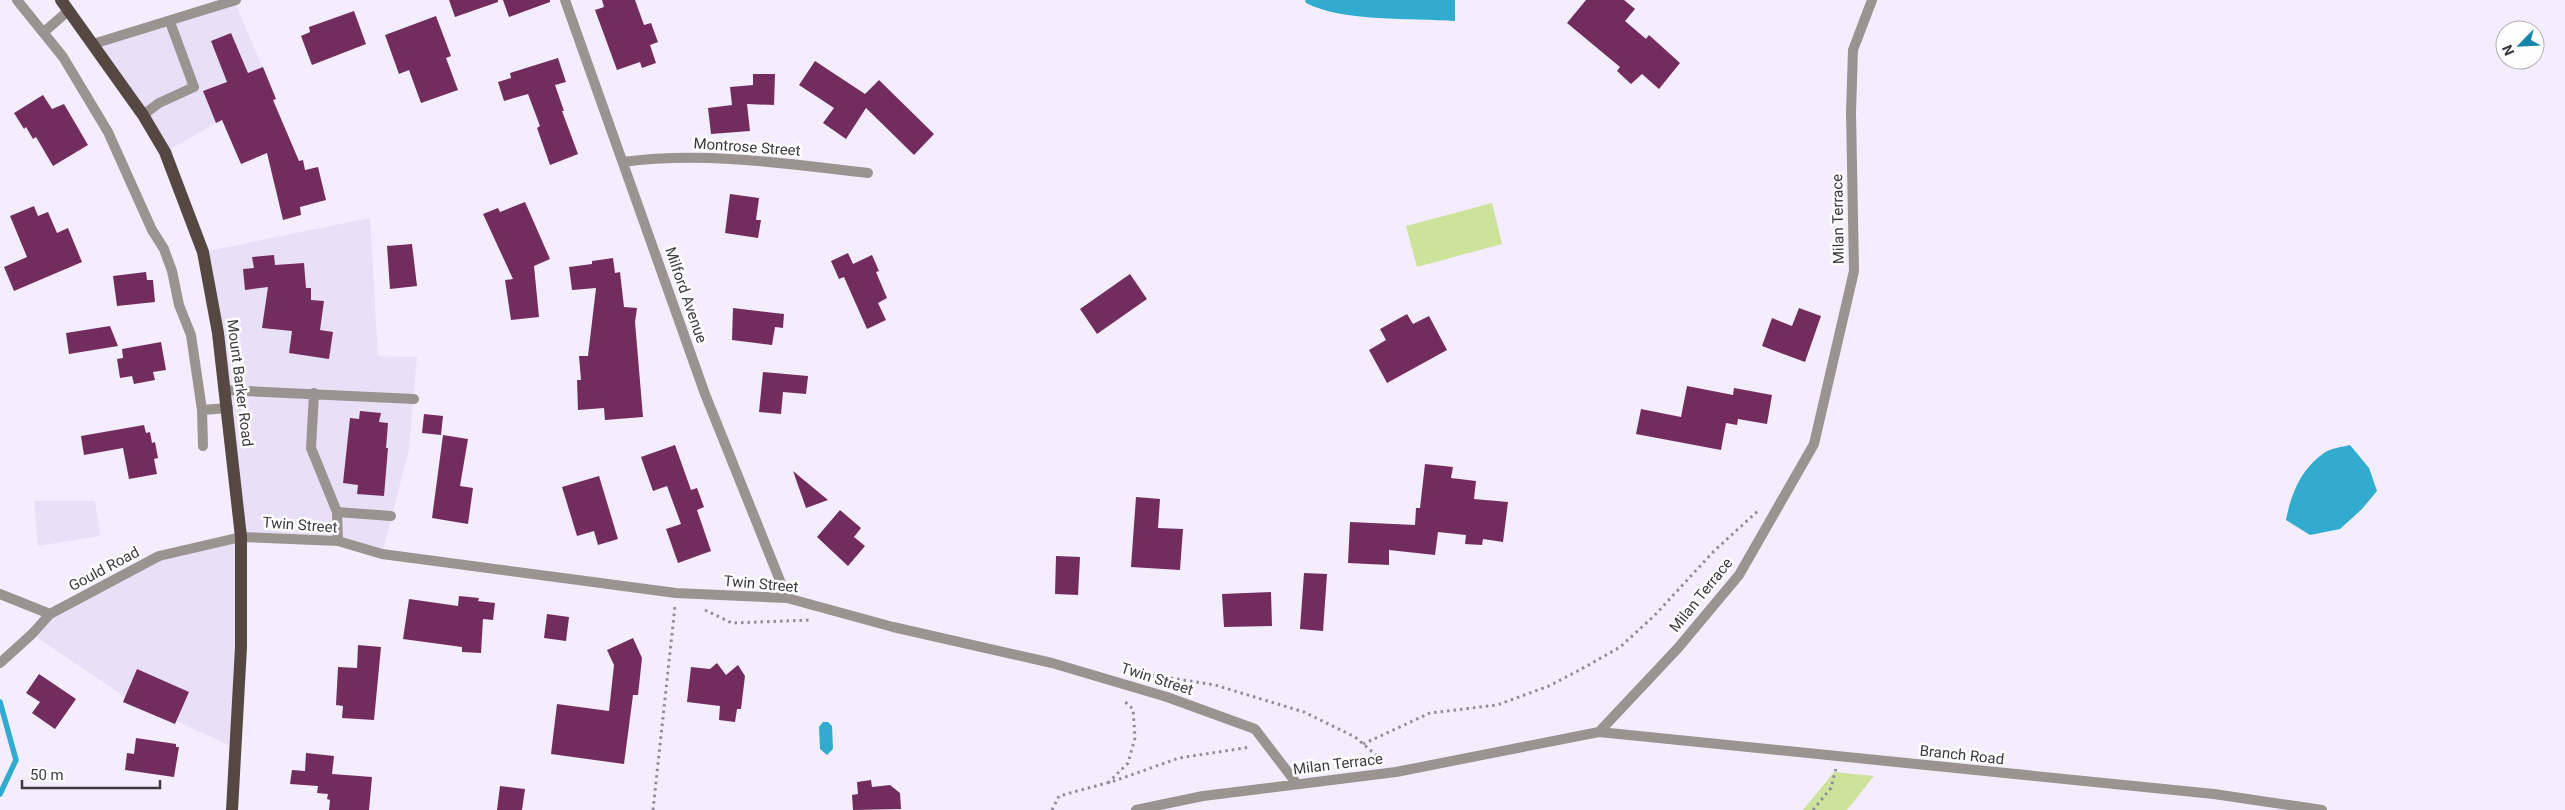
<svg xmlns="http://www.w3.org/2000/svg" width="2565" height="810" viewBox="0 0 2565 810" font-family="Roboto,sans-serif">
  <style>
    .built { fill: #e8e0f7 }
    .green { fill: #cde29b }
    .water { fill: #31accf }
    .lines { fill: none; stroke-linecap: round; stroke-linejoin: round }
    .stream { stroke: #31accf; stroke-width: 5.5 }
    .building { fill: #722d5e }
    .path { stroke: #918d98; stroke-width: 3; stroke-dasharray: 2.5 4; stroke-linecap: butt }
    .lane { stroke: #9b9390; stroke-width: 10 }
    .street { stroke: #9b9390; stroke-width: 10 }
    .primary { stroke: #554843; stroke-width: 12 }
    .labels { text-anchor: middle; stroke-width: 5; stroke-linejoin: round; paint-order: stroke }
    .street-label { font-size: 15px; fill: #3c3a41; stroke: #fefefe }
  </style>
  <rect width="100%" height="100%" fill="#f3edfe"/>
  <path class="built" d="M234 1 276 99 216 123 165 152 93 44Z
    M370 218 378 356 417 357 409 449 382 554 338 541 242 537 235 748 125 697 32 634 50 614 159 556 241 536 203 252Z
    M34 501H95L100 536 38 546Z"/>
  <path class="green" d="M1492 203 1502 244 1417 267 1406 226Z
    M1834 772 1874 776 1847 810H1803Z"/>
  <path class="water" d="M1305 0H1455V21C1413 18 1342 22 1306 3Z
    M2350 445 2369 468 2377 491 2362 509 2340 529 2310 535 2286 520C2291 494 2301 469 2324 453 2331 448 2342 447 2350 445Z
    M823 722H828L832 726 833 749 827 755 820 749 819 727Z"/>
  <g class="lines">
    <path class="stream" d="M0 702 16 760 0 794"/>
  </g>
  <path class="building" d="M449 0H498V2L455 17Z
    M503 0H550V2L509 17Z
    M602 0H635L644 25 651 23 658 42 650 45 656 63 642 68 640 62 617 70 595 10 604 7Z
    M1586 0H1624L1635 9 1625 21 1646 39 1649 35 1680 63 1659 89 1642 74 1631 84 1617 71 1620 67 1567 23Z
    M354 11 366 44 312 65 301 36 310 32 309 27Z
    M436 16 451 56 446 58 458 90 421 103 409 70 399 74 385 35Z
    M231 33 248 73 263 67 276 99 273 100 299 161 303 160 305 170 318 167 326 200 300 207 301 215 283 220 267 153 241 164 222 120 216 123 203 91 227 82 211 41Z
    M558 58 566 82 555 85 564 111H562L578 154 550 165 537 128 540 126 528 94 504 101 498 82 511 78 510 73Z
    M815 61 865 94 879 80 934 134 914 155 866 108 846 139 823 123 834 108 799 85Z
    M753 74H775L774 105 747 104 750 131 711 134 708 108 732 105 730 87 753 85Z
    M43 95 52 109 64 104 88 145 53 166 36 137 33 139 26 127 24 129 14 113Z
    M730 194 759 198 756 220H761L758 238 725 233Z
    M525 202 550 259 534 266 539 317 511 320 505 280 513 279 483 214 498 208 500 212Z
    M34 206 38 216 48 212 57 233 68 228 82 262 14 291 4 267 27 257 10 216Z
    M412 244 417 286 390 289 387 246Z
    M848 253 853 264 872 255 879 271 876 272 887 298 878 303 886 320 867 329 844 277 839 279 831 261Z
    M274 255 275 265 304 263 306 288H311V300L324 301 320 330 333 332 329 359 289 353 292 331 262 328 268 287 245 290 243 269 254 268 252 257Z
    M613 258 615 273 620 272 624 307 637 308 635 322 643 417 605 420 604 408 578 410 577 380H581L579 356H588L596 288 572 290 569 267 592 264V261Z
    M146 272 147 280H153L155 302 117 306 113 276Z
    M1130 274 1147 299 1097 334 1080 309Z
    M733 308 784 314 783 328 775 327 772 345 732 340Z
    M1799 308 1821 316 1805 362 1762 346 1772 318 1792 326Z
    M1407 314 1413 324 1429 316 1447 350 1387 383 1369 350 1386 340 1380 329Z
    M110 326 118 346 69 354 66 333Z
    M161 342 166 370 153 372 155 380 134 384 132 376 120 378 117 359 123 358 122 349Z
    M763 372 808 376 806 394 783 392 781 414 759 412Z
    M1687 386 1733 395 1734 388 1772 395 1767 424 1738 419 1737 425 1726 423 1721 450 1636 434 1641 409 1681 417Z
    M360 411 381 413 379 422 388 423 386 448H388L384 496 357 494 358 485 343 483 350 418 359 419Z
    M424 414 443 416 441 435 422 433Z
    M144 425 146 433 150 432 152 443 155 442 158 458 154 459 157 474 129 479 123 448 84 455 81 436Z
    M443 435 468 439 460 486 473 488 468 524 432 518Z
    M675 445 691 490 697 488 704 507 697 510 711 551 678 563 666 529 681 524 667 486 653 491 641 457Z
    M1425 464 1453 467 1451 478 1476 481 1474 499 1508 502 1503 542 1483 539 1482 545 1465 544 1466 535 1438 532 1435 555 1389 550V565L1348 563 1350 522 1415 525 1416 508H1420Z
    M793 471 828 500 806 508Z
    M599 476 618 539 598 545 594 531 577 536 562 487Z
    M1136 497 1160 499 1158 528 1183 529 1180 570 1131 567Z
    M840 510 861 528 854 537 865 546 848 566 817 537Z
    M1056 556 1080 557 1078 595 1055 594Z
    M1304 573 1327 574 1323 631 1300 629Z
    M1271 592 1272 626 1224 627 1222 594Z
    M459 596 479 598 478 601 495 603 493 620 483 619 481 653 462 652V647L403 639 409 599 458 606Z
    M547 614 569 617 566 641 544 638Z
    M633 638 642 658 638 695H633L624 764 551 754 557 704 609 711 614 665 607 650Z
    M358 645 381 647 374 720 342 718 343 706 336 705 338 667 357 668Z
    M717 663 726 675 738 665 745 676 741 709H737L735 722 719 720 720 706 687 702 691 667 710 669Z
    M137 669 189 692 175 724 123 702Z
    M39 674 76 699 55 729 32 713 40 702 26 693Z
    M136 738 176 744V747H179L174 777 125 770 127 753 134 754Z
    M306 753 334 756 332 774 372 777 369 810H329L330 800 327 799 328 794 317 793 318 786 290 784 292 770 305 771Z
    M871 780 872 787 890 785 900 793 901 809 853 810 852 795 858 794 857 782Z
    M500 786 525 789 522 810H497Z"/>
  <g class="lines">
    <path class="path" d="M705 610 732 623 810 620
      M1145 674 1215 685 1304 712 1355 737 1382 760
      M1363 744 1430 713 1497 705 1549 686 1587 666 1620 647 1654 616 1714 551 1760 509
      M1108 783 1128 763 1135 738 1133 709 1123 700
      M653 810 675 606
      M1052 810 1059 796 1114 781 1179 758 1251 747
      M1813 810 1831 788 1836 768"/>
    <path class="lane" d="M17 0 63 57 108 132 152 230 164 249 172 271 179 305 191 335 202 410 203 446
      M44 32 68 11
      M143 115 159 103 194 87 170 22
      M225 390 414 399
      M314 393 311 448 337 512 391 516
      M202 410 228 408
      M337 512 338 541"/>
    <path class="street" d="M565 0 705 394 787 598
      M93 44 236 0
      M623 162C705 151 788 164 868 173
      M0 594 50 614
      M0 663 32 634 50 614 159 556 241 537 338 541 382 554 676 593 787 598 893 627 1052 663 1167 697 1255 729 1297 784
      M1599 732 2214 794 2322 810
      M1136 810 1203 796 1396 772 1599 732 1678 648 1739 575 1814 444 1854 271 1851 112 1853 50 1872 0"/>
    <path class="primary" d="M61 0 143 115 165 152 203 252 218 333 241 537V647L232 810"/>
  </g>
  <g class="labels">
    <g class="street-label">
      <text transform="translate(747 147) rotate(4)" y="5">Montrose Street</text>
      <text transform="translate(1838 219) rotate(-91)" y="5">Milan Terrace</text>
      <text transform="translate(686 295) rotate(71)" y="5">Milford Avenue</text>
      <text transform="translate(240 383) rotate(83)" y="5">Mount Barker Road</text>
      <text transform="translate(300 525) rotate(4)" y="5">Twin Street</text>
      <text transform="translate(104 569) rotate(-28)" y="5">Gould Road</text>
      <text transform="translate(761 584) rotate(5)" y="5">Twin Street</text>
      <text transform="translate(1701 595) rotate(-51)" y="5">Milan Terrace</text>
      <text transform="translate(1157 679) rotate(18)" y="5">Twin Street</text>
      <text transform="translate(1962 755) rotate(6)" y="5">Branch Road</text>
      <text transform="translate(1338 764) rotate(-7)" y="5">Milan Terrace</text>
    </g>
  </g>
  <g transform="translate(2520 45) rotate(246)"><circle r="24" fill="#fefefe" stroke="#b0b0b2"/>
  <path d="M0-4L9 19L0 12L-9 19Z" fill="#1484ab"/>
  <text y="-8" font-size="14" font-weight="bold" text-anchor="middle" fill="#3c3a41">N</text>
  </g>
  <path d="M22 780v8h138v-8" fill="none" stroke="#3c3a41" stroke-width="2.5"/>
  <text x="30" y="780" font-size="15" fill="#3c3a41" stroke="#fefefe" stroke-width="4" paint-order="stroke">50 m</text>
</svg>
